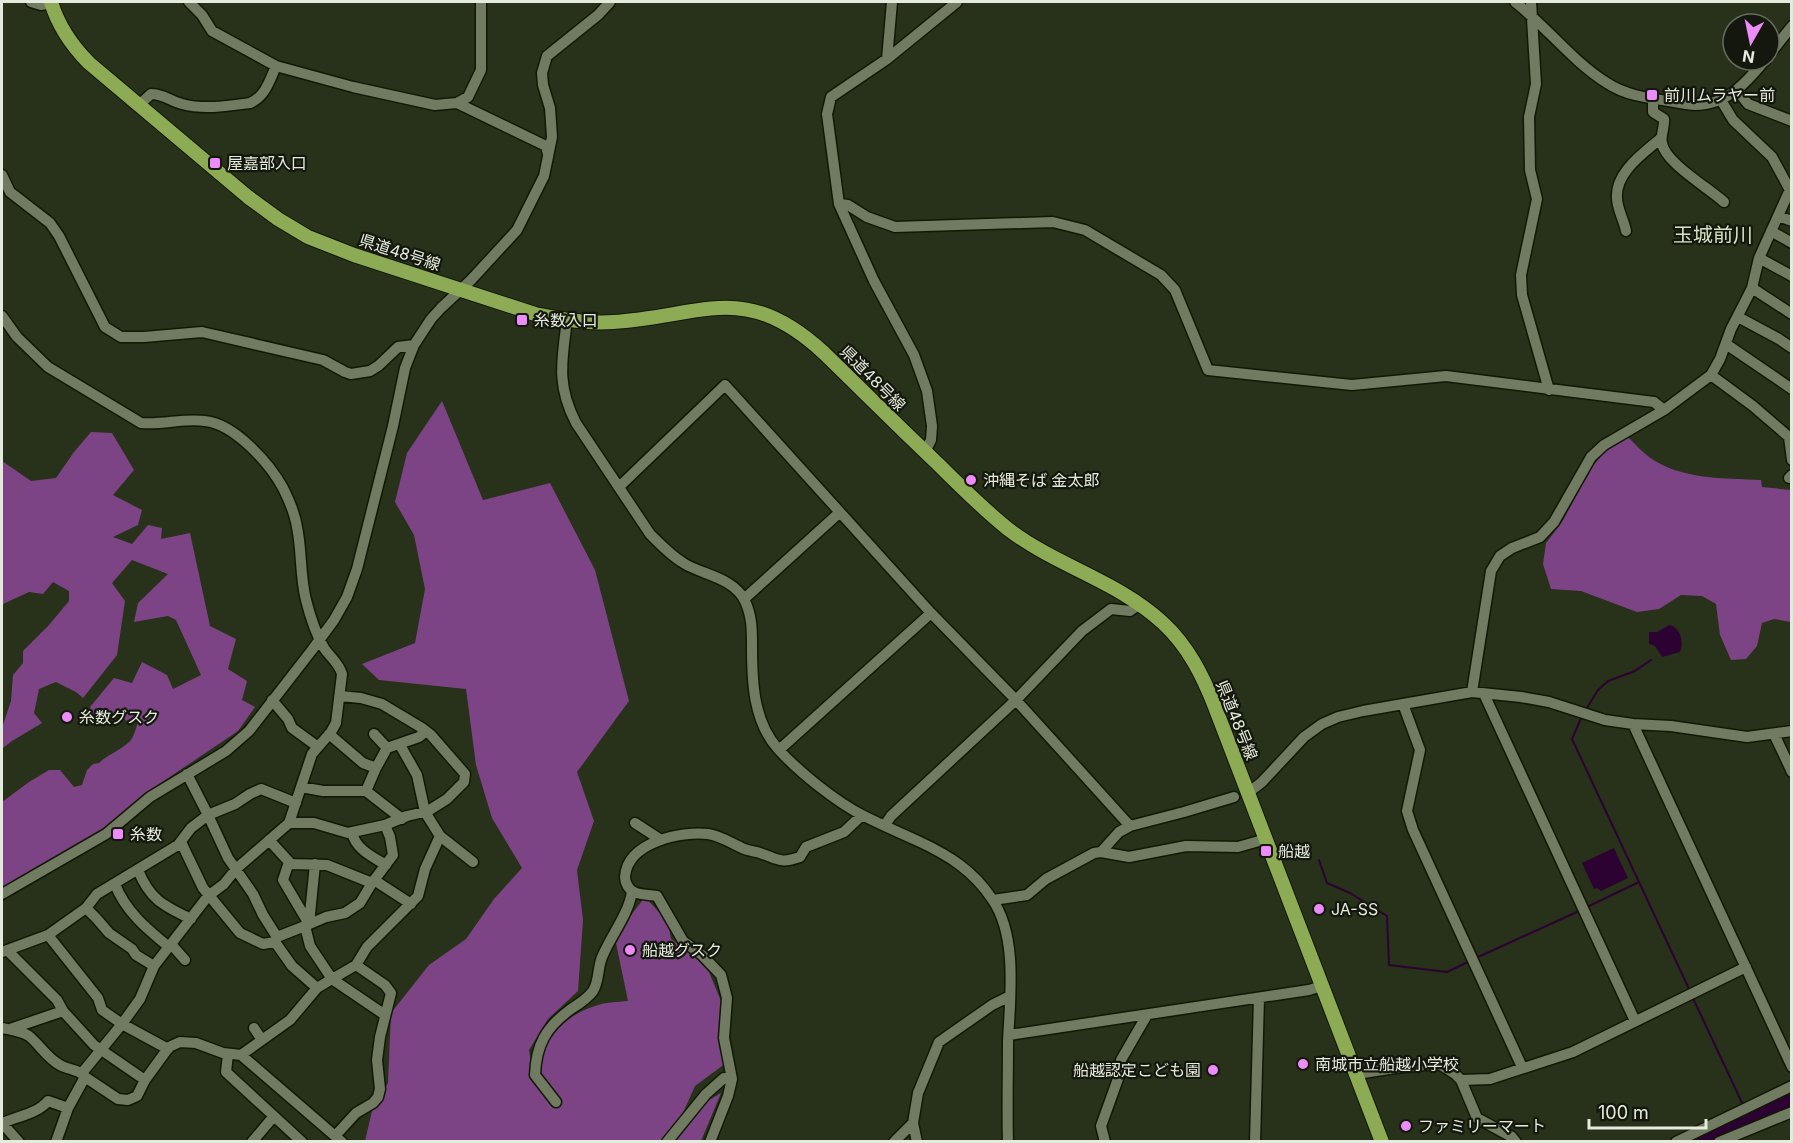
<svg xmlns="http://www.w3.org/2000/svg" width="1793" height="1143" viewBox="0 0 1793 1143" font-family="Inter,'Noto Sans JP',sans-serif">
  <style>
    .forest { fill: #7d4485 }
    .water { fill: #2c0232 }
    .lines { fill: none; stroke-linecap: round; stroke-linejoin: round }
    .stream { stroke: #2c0232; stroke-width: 2 }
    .river { stroke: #2c0232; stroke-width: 14 }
    .minor-casing { stroke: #111904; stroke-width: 13 }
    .major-casing { stroke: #111904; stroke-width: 16 }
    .minor { stroke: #707b61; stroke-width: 10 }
    .major { stroke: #8daa54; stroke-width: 14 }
    .poi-dot { fill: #ec8cfa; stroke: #13170d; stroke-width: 2 }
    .labels { text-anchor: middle; stroke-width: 4.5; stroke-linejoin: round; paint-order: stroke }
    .poi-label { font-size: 16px; fill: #e5ebdc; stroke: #13170d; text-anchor: start }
    .street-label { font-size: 16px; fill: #e5ebdc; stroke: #13170d }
    .quarter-label { font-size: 20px; fill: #d5e0c4; stroke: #13170d }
  </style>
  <rect width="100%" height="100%" fill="#28311a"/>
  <path class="forest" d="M442 401 483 500 550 483 595 570 629 701 577 772 594 821 577 870 583 920 578 991 548 1019 529 1050 533 1076 538 1074C539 1042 565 1015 595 1006 605 1002 617 1002 628 1001L616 943 625 923 645 897 668 922 671 939 692 954 709 972 723 1006 718 1039 726 1063 695 1086 682 1115 661 1141H365L372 1111 388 1083 391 1013 429 965 466 939 494 899 522 868 492 818 476 765 466 689 379 680 362 664 415 643 425 589 414 535 395 502 407 453Z
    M91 432 112 433 134 470 113 495 142 510 138 525 113 537 132 544 148 525 162 528 161 539 190 533 210 626 236 639 228 669 247 681 242 700 255 707 238 731 146 793 107 827 2 888V802L29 782 49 770H60L74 787 82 785 87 770 93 764 99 763C108 754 122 750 131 740 134 736 136 728 138 722L128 723 120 713 108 715 97 725 90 724V707L114 678 132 683 142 662 167 675 173 689 201 675 176 620 168 616 134 622 138 603 168 574 132 560 112 583 125 601 117 655 83 698 76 692 56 682 39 689 34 713 42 723 12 741 3 748 2 746V728L11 701 13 675 23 663V651L49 625 69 601V591L53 582 43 594 29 592 3 604 2 608V461L31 481 56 478 74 452Z
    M1628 437C1635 444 1641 451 1649 457 1681 480 1723 478 1761 480L1762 487 1791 490V622L1774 619 1762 623 1757 646 1746 659 1731 660 1720 635 1716 604 1702 596 1681 595 1659 609 1637 612 1581 591 1551 589 1543 564 1546 543 1562 522 1592 467 1608 448Z
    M721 1093 701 1141 675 1142 704 1103Z"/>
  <path class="water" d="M1669 625C1681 627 1684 643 1680 652L1662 657 1655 646 1649 644V632H1657Z
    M1614 848 1628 878 1601 891 1597 888 1594 889 1582 863Z"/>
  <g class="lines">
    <path class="stream" d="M1585 711 1598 690 1608 681 1635 671 1651 660
      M1582 716 1572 739 1690 991
      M1319 860 1327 883 1350 893 1387 916 1389 965 1447 972 1470 961
      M1587 907 1639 882
      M1476 958 1579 911
      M1692 996 1743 1105"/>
    <path class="river" d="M1696 1142 1792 1100"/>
    <g class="minor-casing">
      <path id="minor" d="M31 2 41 5 51 3
        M189 2 202 15 212 31 276 66 353 87 435 105 457 103 468 97 481 70V2
        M1515 2C1547 27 1572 61 1607 83 1625 95 1647 98 1668 101 1676 102 1686 105 1695 105 1727 105 1746 83 1765 60
        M1531 2 1536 84 1529 117 1530 170 1537 199 1521 275 1522 295 1549 390
        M1769 55 1792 26
        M887 59 892 2
        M1737 90 1748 104 1792 121
        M1653 98V112L1664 119C1665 127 1660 135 1662 143 1665 163 1709 188 1724 202
        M1721 100 1733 120 1772 157 1791 192
        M457 103 546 146 548 154
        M139 105 151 94C163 94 171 101 182 104 204 110 228 106 250 103 265 97 270 80 276 66
        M2 175 10 192 50 223 59 236 105 327 121 337H144L202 332 323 360 345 372 351 374 370 371 378 366 398 347 414 345
        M839 204 848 205 867 217 895 227 1053 222 1085 230 1161 275 1175 290 1208 370 1352 385 1446 376 1654 402 1664 410
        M1778 216 1792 221
        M1626 231C1624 220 1617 209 1617 198 1615 172 1644 153 1661 138
        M1771 231 1792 243
        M1759 258 1792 276
        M1752 288 1792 314
        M2 316 17 337 48 367 141 423C163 425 184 418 205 421 235 424 270 464 283 488 289 500 295 514 297 527 302 551 300 577 306 600 310 616 316 634 324 648 330 657 339 663 342 674L336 723 331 732 312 754 289 823 236 869 224 884 208 896 154 966 140 999 122 1024 82 1073
        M1738 317 1779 339 1792 348
        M567 320C562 360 556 385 576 423L650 534C661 545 671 556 685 564 704 575 734 578 745 601 752 616 752 630 752 646 752 681 753 721 778 749 799 772 836 802 864 816 882 825 900 833 918 841 948 855 973 870 992 899 1018 936 1010 998 1008 1041 1008 1075 1007 1108 1008 1142
        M1726 344 1792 389
        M1711 375 1753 406 1789 437 1792 460
        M925 452 931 440 932 426 927 391 914 355 874 281 839 204 827 114 831 97 887 59 957 2
        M1789 478 1792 475
        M619 487 725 385 931 613 1016 700 1130 826
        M744 599 839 513
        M1472 692 1491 571 1500 556 1512 548 1540 537 1554 522 1591 457 1604 445 1664 410 1711 375 1720 359 1731 329 1752 288 1759 258 1792 185
        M1484 694 1635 1021
        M272 700 288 719 292 728 318 747
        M1403 704 1420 750 1407 811 1413 830 1522 1067
        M1633 724 1792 1067
        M329 734 363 763 376 768
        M374 734 387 748
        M1774 734 1792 772
        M400 745 417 775 425 812 440 836 473 862
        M779 750 931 613
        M187 774 208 815 235 804 250 794 261 789 296 803
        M301 787 323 791H366L402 819
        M366 791 376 768 387 748 419 737 426 731
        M1248 793 1262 782 1304 737 1322 724 1338 717 1363 711 1472 692 1521 697 1549 702 1605 720 1633 724 1671 726 1747 737 1792 731
        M289 823H314L348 833 385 825 407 816 428 811 447 799 464 782 465 774 431 735 422 728 382 704 361 698 340 696
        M635 823 661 840
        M885 825 891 816 1016 700 1082 631 1111 609 1130 611 1140 604
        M352 832C355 849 373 857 386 865
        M269 840 291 864 327 865 372 883
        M181 842 203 888 240 933 263 944 275 942 277 937 305 926 310 946 332 979 317 988 290 1020 241 1055
        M1101 852 1119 832 1130 826 1184 812 1234 797
        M289 862 283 880 309 924
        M138 870C150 900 164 906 191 919
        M374 880 411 904
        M115 884C125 911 147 929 169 947
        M2 894 106 834 150 797 226 751 249 731 312 650 334 620 347 597 357 569 393 426 405 368 414 345 431 319 441 308 471 280 517 230 544 176 552 137 550 108 543 85 542 73 547 56 598 15 610 2
        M993 900 1027 895 1046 879 1094 853 1101 852 1129 857 1186 846 1238 847 1266 839
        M86 908 97 919 109 933 132 949 136 955 154 966
        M309 924 315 864
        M305 926 326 917 345 913 360 903 372 883 393 855 390 837 385 825
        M48 935 98 998 102 1010 122 1024 168 1049
        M275 942 292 966 317 988
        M171 944 185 960
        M7 950 57 1000 63 1011 94 1045 145 1080
        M2 952 48 935 86 908 97 894 178 845 191 828 208 815 228 858 253 894 263 915 277 937
        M385 1015 332 979 356 965 367 947 418 896 425 869 440 836
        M2 1028C11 1030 21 1031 29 1036 40 1045 47 1058 60 1065 68 1070 79 1069 85 1077L118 1099 128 1100 137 1096 145 1080 169 1047 180 1042 196 1043 223 1053 241 1055 342 1142
        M254 1028 262 1040
        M10 1029 63 1011
        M1009 1035 1309 990 1322 986
        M228 1054 226 1072 302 1142
        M1357 1074 1395 1068 1435 1064 1441 1065 1455 1074 1461 1080 1477 1118 1512 1137 1516 1142
        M1461 1080 1490 1079 1573 1052 1746 967
        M556 1102 535 1075C536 1045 546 1027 571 1009 579 1004 588 998 593 991 600 980 597 966 603 955 612 934 628 915 632 892
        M2 1123 19 1142
        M3 1123C18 1116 37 1114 48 1101L68 1108
        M335 1136 356 1113 373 1103 378 1097 380 1089 377 1060 380 1037 391 993 385 985 356 965
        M56 1142 68 1108 85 1077
        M252 1142 274 1116
        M667 1142 706 1094 724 1078 732 1079
        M710 1142 728 1096 732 1079 724 1038 727 998 721 975 702 955 683 941 657 896C650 895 641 895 634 892 629 890 625 883 625 877 627 842 681 831 708 834 721 836 731 843 742 848 748 851 754 851 760 853 778 859 780 864 800 857L806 847 844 832 862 815
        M894 1142 913 1123
        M917 1142 913 1123 918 1093 939 1042 992 1005 1010 996
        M1105 1142 1101 1126 1119 1076 1121 1060 1147 1015
        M1255 1142 1259 998
        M1676 1142 1792 1086
        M1719 1142 1792 1112"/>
    </g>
    <g class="major-casing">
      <path id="major" d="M51 2C58 25 71 45 89 63L248 197 278 219 308 237 354 255 535 314C561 319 587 324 613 322 704 316 745 280 824 353 862 390 899 427 938 464 960 486 983 509 1008 529 1056 566 1118 581 1163 623 1188 646 1203 676 1215 707L1382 1142"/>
    </g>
    <use href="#minor" class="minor"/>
    <use href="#major" class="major"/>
  </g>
  <g class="poi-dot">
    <rect x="1646" y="89" width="12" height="12" rx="3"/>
    <rect x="209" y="157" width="12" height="12" rx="3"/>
    <rect x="516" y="314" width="12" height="12" rx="3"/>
    <circle cx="971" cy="480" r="6"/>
    <circle cx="67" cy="717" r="6"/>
    <rect x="112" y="828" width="12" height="12" rx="3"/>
    <rect x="1260" y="845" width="12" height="12" rx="3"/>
    <circle cx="1319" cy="909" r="6"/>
    <circle cx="630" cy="950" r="6"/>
    <circle cx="1303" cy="1064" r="6"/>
    <circle cx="1213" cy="1070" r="6"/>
    <circle cx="1406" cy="1126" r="6"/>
  </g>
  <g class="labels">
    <g class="poi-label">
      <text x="1664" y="101">前川ムラヤー前</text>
      <text x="227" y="169">屋嘉部入口</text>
      <text x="534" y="326">糸数入口</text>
      <text x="983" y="486">沖縄そば 金太郎</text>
      <text x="79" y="723">糸数グスク</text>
      <text x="130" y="840">糸数</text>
      <text x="1278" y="857">船越</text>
      <text x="1331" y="915">JA-SS</text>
      <text x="642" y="956">船越グスク</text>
      <text x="1315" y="1070">南城市立船越小学校</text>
      <text x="1201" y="1076" text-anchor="end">船越認定こども園</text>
      <text x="1418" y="1132">ファミリーマート</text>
    </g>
    <g class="street-label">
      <text transform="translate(400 252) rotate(18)" y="6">県道48号線</text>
      <text transform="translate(873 378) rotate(45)" y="6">県道48号線</text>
      <text transform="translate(1237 720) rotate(68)" y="6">県道48号線</text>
    </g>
    <g class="quarter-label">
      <text x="1713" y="242">玉城前川</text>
    </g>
  </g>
  <rect width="1793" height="1143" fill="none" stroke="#e5ebdc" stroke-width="6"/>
  <g transform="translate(1751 42) rotate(189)"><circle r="28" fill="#13170d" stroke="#676c60" stroke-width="1.5"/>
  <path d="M0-4.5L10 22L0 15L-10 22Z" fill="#ec8cfa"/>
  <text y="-9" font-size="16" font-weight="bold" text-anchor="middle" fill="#e5ebdc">N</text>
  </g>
  <path d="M1589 1119v9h117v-9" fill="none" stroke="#e5ebdc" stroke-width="3"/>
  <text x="1598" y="1119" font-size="18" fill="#e5ebdc" stroke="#13170d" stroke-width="4.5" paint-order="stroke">100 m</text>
</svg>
